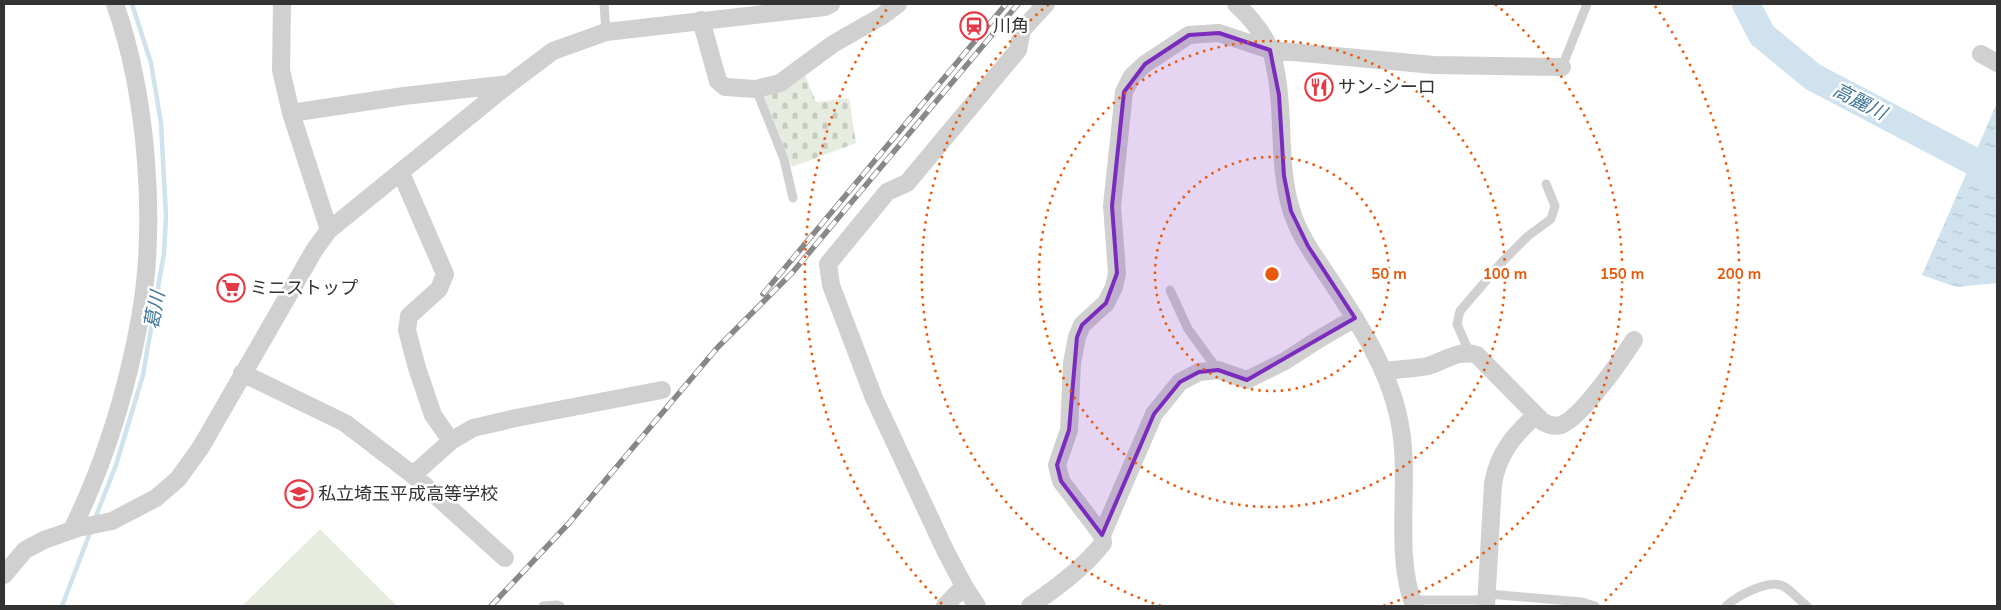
<svg xmlns="http://www.w3.org/2000/svg" width="2001" height="610" viewBox="0 0 2001 610" font-family="Mulish,'Noto Sans JP',sans-serif">
  <style>
    .cemetery { fill: url(#cemetery-stones) }
    .pitch { fill: #e6ecdf }
    .water { fill: url(#water-ripples) }
    .lines { fill: none; stroke-linecap: round; stroke-linejoin: round }
    .stream { stroke: #cfe2ee; stroke-width: 4.5 }
    .river { stroke: #cfe2ee; stroke-width: 28 }
    .lane { stroke: #d0d0d0; stroke-width: 9 }
    .street { stroke: #d0d0d0; stroke-width: 18 }
    .rail-casing { stroke: #888; stroke-width: 5.5 }
    .rail { stroke: #fff; stroke-width: 4; stroke-dasharray: 11; stroke-linecap: butt }
    .marked { fill: #7b2cbf; fill-opacity: 0.2; stroke: #7b2cbf; stroke-width: 4; stroke-linejoin: round }
    .ring { fill: none; stroke: #e8590c; stroke-width: 2.5; stroke-dasharray: 2.5 5 }
    .labels { text-anchor: middle; stroke-width: 5; stroke-linejoin: round; paint-order: stroke }
    .poi-label { font-size: 18px; fill: #333; stroke: #fff; text-anchor: start }
    .water-label { font-size: 19px; font-style: italic; fill: #3f7597; stroke: #fff }
    .centre { fill: #e8590c; stroke: #fff; stroke-width: 2.5 }
    .ring-label { font-size: 15px; text-anchor: middle; font-weight: bold; fill: #e8590c; stroke: #fff; stroke-width: 5; stroke-linejoin: round; paint-order: stroke }
  </style>
  <defs>
    <pattern id="cemetery-stones" width="16" height="16" patternUnits="userSpaceOnUse" patternTransform="scale(1.25)"><rect width="16" height="16" fill="#e6ecdf"/><path d="M2 7V4a2 2 0 0 1 4 0v3zM10 15v-3a2 2 0 0 1 4 0v3z" fill="#c6cbc0"/></pattern>
    <pattern id="water-ripples" width="26" height="14" patternUnits="userSpaceOnUse" patternTransform="scale(1.25)"><rect width="26" height="14" fill="#cfe2ee"/><path d="M2 4q2-2 4 0t4 0M15 11q2-2 4 0t4 0" fill="none" stroke="#b2c2cd"/></pattern>
  </defs>
  <rect width="100%" height="100%" fill="#fff"/>
  <path class="cemetery" d="M804 73 816 102 849 98 856 143 792 167 762 91Z"/>
  <path class="pitch" d="M320 529 397 606H242Z"/>
  <path class="water" d="M1997 103V283L1956 287 1922 275Z"/>
  <g class="lines">
    <path class="stream" d="M94 521 116 465 143 375 164 253 166 216 161 123 151 63 132 4
      M62 606 91 530"/>
    <path class="river" d="M1746 4 1762 35 1813 77 1971 160 1997 171"/>
    <path class="lane" d="M604 4 606 32
      M1562 67 1587 4
      M756 89 784 159 793 198
      M1170 290 1188 329 1218 370
      M1469 352 1457 324 1460 311 1502 262 1528 236 1551 219 1555 206 1546 184
      M1488 594 1582 602 1595 606
      M1412 600H1487
      M543 606 557 605 560 606
      M1726 606C1737 596 1768 579 1783 586 1792 591 1799 600 1807 606"/>
    <path class="street" d="M282 4 281 70 291 113 329 230
      M1236 4C1249 16 1262 31 1270 49 1274 57 1275 68 1277 78 1284 121 1278 166 1291 209 1298 234 1315 257 1329 278 1357 321 1387 365 1398 415 1413 477 1392 547 1414 606
      M701 20 718 81 725 87 756 89 780 83 833 44 882 16 898 4
      M1981 54 1997 63
      M291 113 404 96 509 84
      M401 173 445 274 439 289 409 316 407 330 417 368 433 415 451 441
      M1383 371C1398 369 1414 369 1428 366 1445 361 1458 349 1477 355L1543 422C1549 425 1554 427 1561 425 1582 417 1621 360 1634 340
      M242 373 345 423 413 475 505 558
      M413 475 451 441 473 428 516 418 662 390
      M72 530C79 515 86 500 92 485 113 434 130 373 140 318 157 223 147 95 115 4
      M1102 535 1154 414 1180 382 1199 372 1218 370 1247 380 1285 361 1319 339 1355 318
      M4 575 25 550 44 540 78 528 112 521 156 498 178 479 201 447 315 249 329 230 509 84 553 51 606 32 825 7 831 4
      M945 606 964 586
      M977 606 964 586 945 550 874 398 831 285 828 264 887 192 907 183 1018 50 1022 30 1046 4
      M1030 606C1055 589 1084 568 1103 543L1102 535 1061 481 1057 465 1069 430 1072 363 1077 337 1082 325 1106 303 1114 287 1117 273 1112 206 1124 92 1132 76 1145 64 1189 35 1219 33 1270 50 1434 65 1562 67
      M1486 606 1493 484C1498 453 1514 435 1536 415"/>
    <g class="rail-casing">
      <path id="rail" d="M763 294 1006 4
        M491 606 570 522 718 347 792 273 1018 4"/>
    </g>
    <use href="#rail" class="rail"/>
  </g>
  <path class="marked" d="M1219 33 1270 50 1279 95 1284 176 1291 211 1308 246 1355 318 1247 380 1218 370 1199 372 1180 382 1154 414 1102 535 1061 481 1057 465 1069 430 1077 337 1082 325 1106 303 1117 273 1112 206 1124 92 1145 64 1189 35Z"/>
  <g class="ring">
    <circle cx="1272" cy="274" r="117"/>
    <circle cx="1272" cy="274" r="233"/>
    <path d="M1161 606A350 350 0 0 1 1049 4M1495 4A350 350 0 0 1 1383 606"/>
    <path d="M942 604A467 467 0 0 1 889 6M1655 6A467 467 0 0 1 1602 604"/>
  </g>
  <defs>
    <g id="station-ring" transform="scale(1.4375)"><circle r="9.5" fill="#fff" stroke="#e63946" stroke-width="1.5"/><path d="M-3-6H3Q5-6 5-4V2Q5 4 3 4L4.5 6H3L1.5 4h-3L-3 6H-4.5L-3 4Q-5 4-5 2V-4Q-5-6-3-6ZM-3.5-4v3h7v-3ZM-3.5 1v1.5H-2V1ZM2 1v1.5H3.5V1Z" fill="#e63946"/></g>
    <g id="restaurant-ring" transform="scale(1.4375)"><circle r="9.5" fill="#fff" stroke="#e63946" stroke-width="1.5"/><path d="M-5-6h1v4h1v-4h1v4h1v-4h1v5L-1.5 .5V6h-2V.5L-5-1ZM5-6V6H3V1.5H1.5Q1.5-4 5-6Z" fill="#e63946"/></g>
    <g id="supermarket-ring" transform="scale(1.4375)"><circle r="9.5" fill="#fff" stroke="#e63946" stroke-width="1.5"/><path d="M-6-5.5h2.5l.6 2H6L4.5 2H-2.5L-4.4-4H-6ZM-1.5 3.2a1.3 1.3 0 1 0 .1 0ZM3 3.2a1.3 1.3 0 1 0 .1 0Z" fill="#e63946"/></g>
    <g id="school-ring" transform="scale(1.4375)"><circle r="9.5" fill="#fff" stroke="#e63946" stroke-width="1.5"/><path d="M0-5L7-2L0 1L-7-2ZM-4 1L0 2.5L4 1V4Q0 6-4 4Z" fill="#e63946"/></g>
  </defs>
  <g fill-rule="evenodd">
    <use href="#station-ring" x="974" y="26"/>
    <use href="#restaurant-ring" x="1319" y="87"/>
    <use href="#supermarket-ring" x="231" y="288"/>
    <use href="#school-ring" x="299" y="494"/>
  </g>
  <g class="labels">
    <g class="poi-label">
      <text x="993" y="32">川角</text>
      <text x="1338" y="93">サン-シーロ</text>
      <text x="250" y="294">ミニストップ</text>
      <text x="318" y="500">私立埼玉平成高等学校</text>
    </g>
    <g class="water-label">
      <text transform="translate(1860 101) rotate(27)" y="7">高麗川</text>
      <text transform="translate(154 310) rotate(-80)" y="7">葛川</text>
    </g>
  </g>
  <circle cx="1272" cy="274" r="8" class="centre"/>
  <g class="ring-label">
    <text x="1389" y="279">50 m</text>
    <text x="1505" y="279">100 m</text>
    <text x="1622" y="279">150 m</text>
    <text x="1739" y="279">200 m</text>
  </g>
  <rect width="2001" height="610" fill="none" stroke="#333333" stroke-width="10"/>
</svg>
